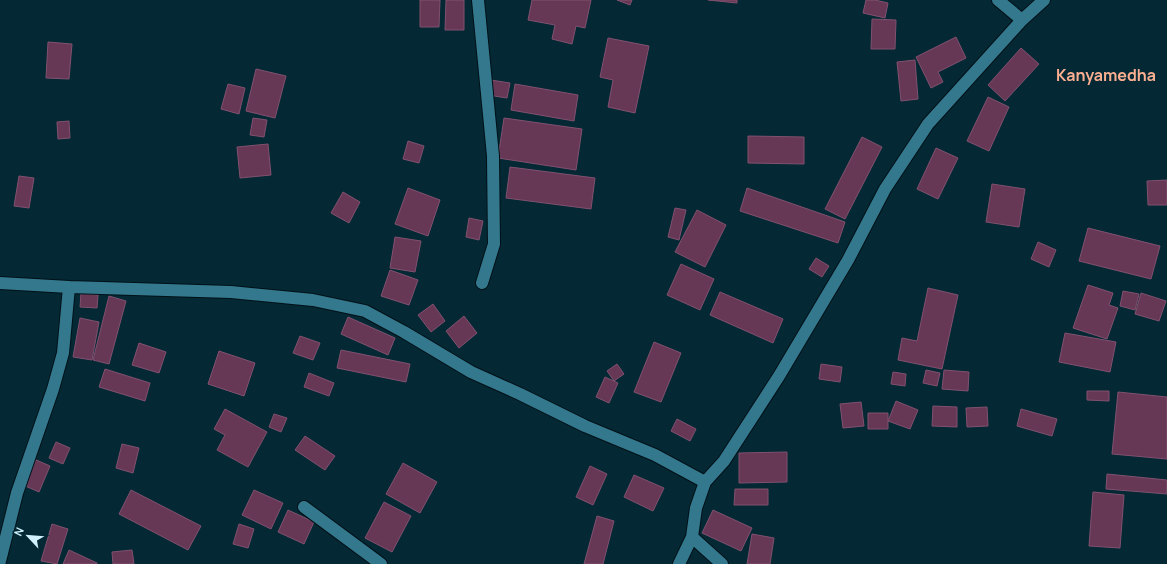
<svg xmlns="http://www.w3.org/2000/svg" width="1167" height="564" viewBox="0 0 1167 564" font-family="Manrope,sans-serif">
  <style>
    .building { fill: #663855; stroke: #81516f }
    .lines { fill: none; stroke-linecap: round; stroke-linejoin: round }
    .street-casing { stroke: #001117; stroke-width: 14 }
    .street { stroke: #34788e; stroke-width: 12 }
    .labels { text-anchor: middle; stroke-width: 4; stroke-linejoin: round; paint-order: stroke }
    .district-label { font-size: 16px; font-weight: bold; fill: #fcaf91; stroke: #042935 }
  </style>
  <rect width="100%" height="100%" fill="#042935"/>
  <path class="building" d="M420 0H440L439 27H420Z
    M446 0H464V30H445Z
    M532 0H591L585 28 576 26 572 44 552 39 555 25 528 20Z
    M617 0H632L630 5Z
    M708 0H737V3Z
    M866 0H875L888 3 885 18 863 13Z
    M872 19 896 20 895 49H871Z
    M956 37 966 58 938 72 943 82 931 88 916 57Z
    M608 38 649 46 635 113 608 107 613 80 600 77Z
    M48 42 72 44 69 79 46 78Z
    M1021 48 1039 64 1005 101 988 85Z
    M915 60 918 99 901 101 897 62Z
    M256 69 286 76 275 118 246 111Z
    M491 80 510 83 507 98 488 95Z
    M228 84 245 88 239 114 221 109Z
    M515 84 578 95 574 121 511 110Z
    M988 97 1009 107 989 151 967 141Z
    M253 118 267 120 264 137 250 135Z
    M504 118 582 129 576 170 498 158Z
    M69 121 70 138 58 139 57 122Z
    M748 136 804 137V164L748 163Z
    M862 137 882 147 845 219 825 209Z
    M408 141 424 146 419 163 403 159Z
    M268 144 271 175 240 178 237 147Z
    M936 148 958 158 938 199 917 189Z
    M510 167 595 178 591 209 506 198Z
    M19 176 34 178 29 208 14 206Z
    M1167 180V205H1148L1147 181Z
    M992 184 1025 189 1019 227 986 222Z
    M408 188 440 200 428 236 395 224Z
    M747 188 845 222 838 243 740 211Z
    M343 192 360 202 349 223 331 213Z
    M675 208 686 210 679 240 668 237Z
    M697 210 726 225 705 267 675 252Z
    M469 218 483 221 479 240 466 237Z
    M1088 228 1160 246 1151 279 1079 261Z
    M395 237 421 241 415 272 390 268Z
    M1038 242 1056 250 1049 267 1031 259Z
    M816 258 829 266 822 277 809 269Z
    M681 264 714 279 700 310 667 295Z
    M390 270 418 280 409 305 381 296Z
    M1088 285 1113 293 1109 305 1118 308 1107 339 1073 328Z
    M928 288 958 295 942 369 898 360 902 338 917 341Z
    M1123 291 1139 294 1135 310 1120 306Z
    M720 292 783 319 773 343 710 315Z
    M81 293 98 295 97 308 80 307Z
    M1141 293 1166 301 1159 321 1135 314Z
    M109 296 126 301 109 364 93 360Z
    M433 304 445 321 431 332 418 315Z
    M464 316 477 333 459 348 446 331Z
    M348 317 395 338 388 355 341 334Z
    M80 318 99 322 92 360 73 357Z
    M1065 333 1116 342 1110 372 1059 362Z
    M300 336 320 343 313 360 293 353Z
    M654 342 681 353 661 402 634 392Z
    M139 343 166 352 159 373 132 365Z
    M341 350 410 364 406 382 337 368Z
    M219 351 255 363 244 396 208 384Z
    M617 364 624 374 614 381 607 371Z
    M821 364 842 367 840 382 819 379Z
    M105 369 150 383 145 401 99 387Z
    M926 370 940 373 937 386 923 383Z
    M944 370 969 372 968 391 942 389Z
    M893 372 906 374 905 386 891 384Z
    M309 373 334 383 329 396 304 387Z
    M605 377 618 383 609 403 596 397Z
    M1087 391H1109V401L1087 400Z
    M1118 392 1167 397V459L1112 454Z
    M896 401 918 410 910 429 888 421Z
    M861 402 864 426 843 428 840 404Z
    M933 406 957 407V427L932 426Z
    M987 407 988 426 967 427 966 408Z
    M225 409 267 432 248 467 217 450 225 435 214 429Z
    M1021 409 1057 419 1052 436 1017 426Z
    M868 413H888V429H868Z
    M274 414 287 418 281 432 269 427Z
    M677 419 696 429 690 441 671 431Z
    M305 436 335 456 325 470 295 450Z
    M56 442 70 448 63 464 49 458Z
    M122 444 139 448 133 473 116 468Z
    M787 452V482L739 483V453Z
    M34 459 50 466 39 492 23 485Z
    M403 463 437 482 420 513 386 494Z
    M590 466 607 474 593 505 576 497Z
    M1107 474 1167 480V494L1106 489Z
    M634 475 664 488 653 511 624 497Z
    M735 489H768V505H734Z
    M131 490 201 526 188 550 119 514Z
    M254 490 283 503 271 529 242 515Z
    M1093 492 1124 495 1120 548 1089 546Z
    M384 502 411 516 392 552 365 538Z
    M288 510 314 522 304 544 278 532Z
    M713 510 752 528 741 551 702 533Z
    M597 516 614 521 603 564H584Z
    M52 524 68 529 57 564 41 561Z
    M239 524 254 529 248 548 233 544Z
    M752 534 774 538 770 564H747Z
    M69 550 97 563V564H63Z
    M132 550 134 564H113L112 552Z"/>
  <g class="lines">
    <g class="street-casing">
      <path id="street" d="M478 0 493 156 494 244 482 283
        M998 0 1022 20
        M0 283 69 287 231 292 313 300 365 311 404 332 471 372 520 394 585 426 655 455 705 482
        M304 507 381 564
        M692 537 722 564
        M0 561 17 493 53 389 63 353 69 287
        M679 564 692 537 696 508 705 482 724 461 779 376 848 260 885 189 928 124 1022 20 1044 0"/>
    </g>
    <use href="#street" class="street"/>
  </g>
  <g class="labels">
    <g class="district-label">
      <text x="1106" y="81">Kanyamedha</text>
    </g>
  </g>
  <g transform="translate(28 536) rotate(296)" stroke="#042935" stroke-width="3" paint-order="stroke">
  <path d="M0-3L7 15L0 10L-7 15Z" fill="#d0f1fd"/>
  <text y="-6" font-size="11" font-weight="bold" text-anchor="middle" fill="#d0f1fd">N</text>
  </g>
</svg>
